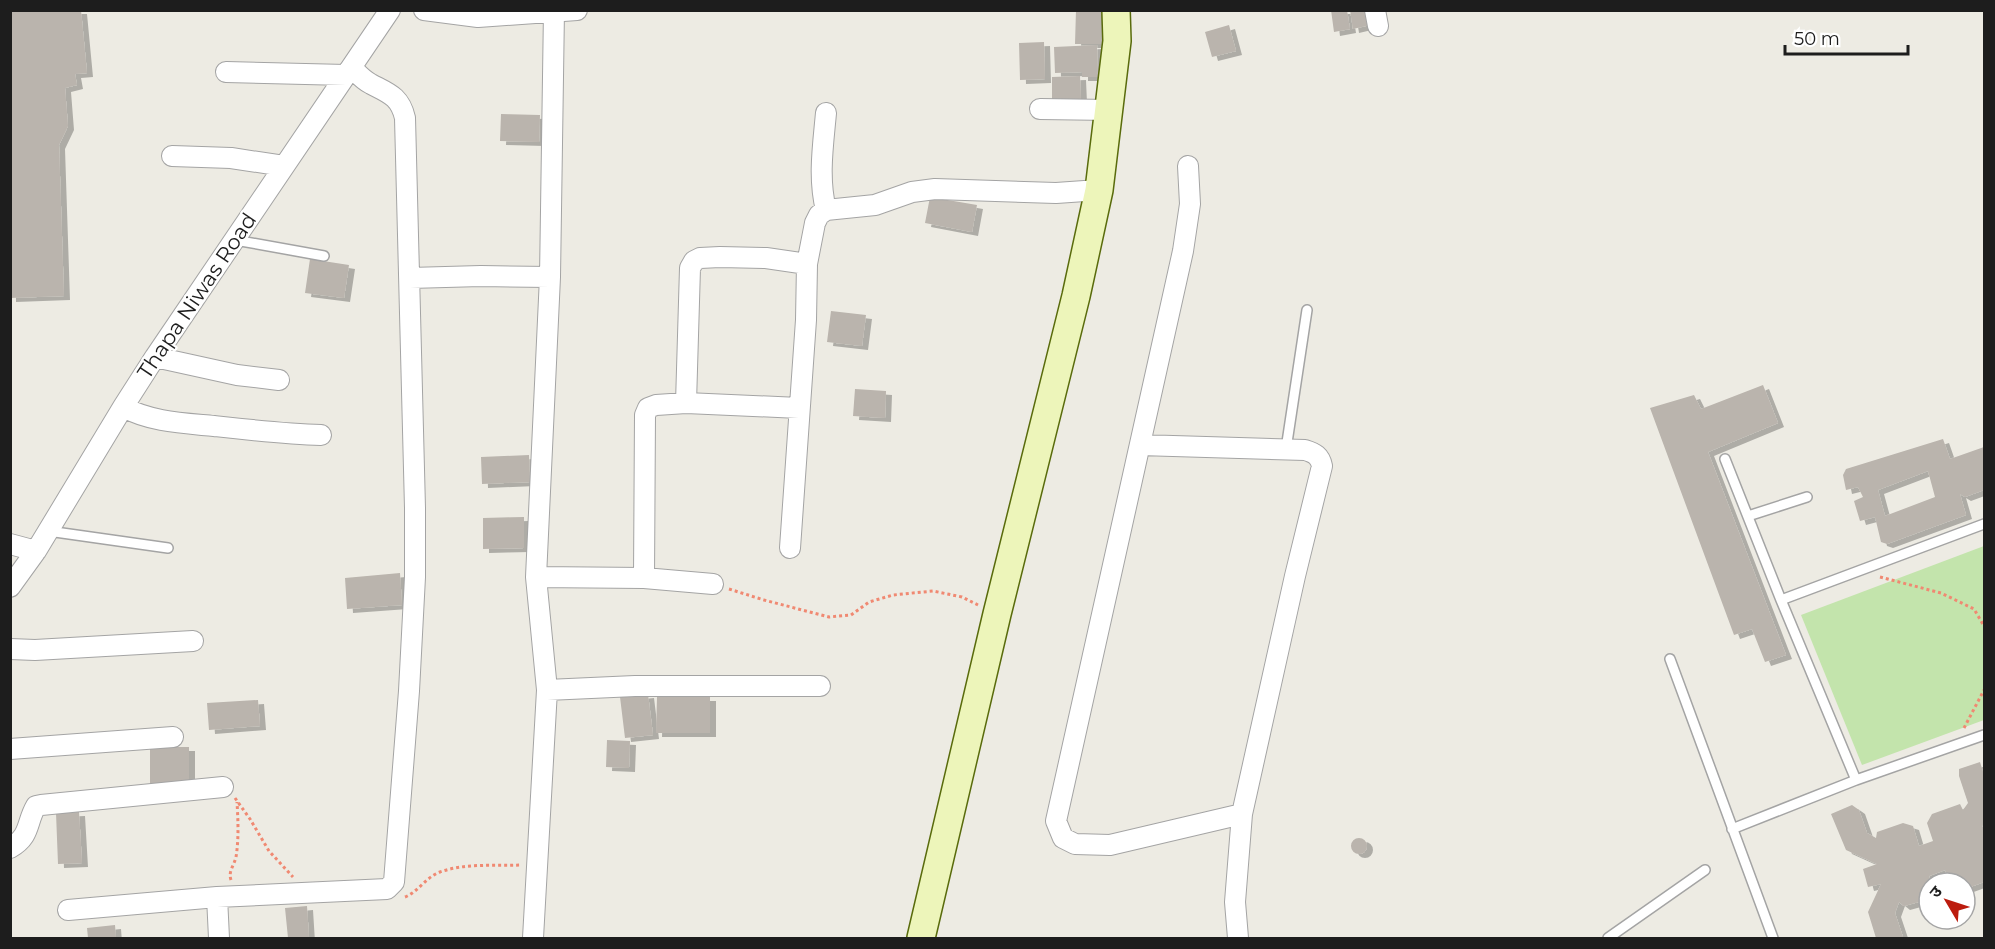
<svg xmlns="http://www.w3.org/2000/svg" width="1995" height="949" viewBox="0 0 1995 949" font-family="Montserrat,'Noto Sans Devanagari',sans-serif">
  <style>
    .grass { fill: #c3e4ac }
    .building { fill: #bab4ad; fill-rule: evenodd; filter: url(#shadow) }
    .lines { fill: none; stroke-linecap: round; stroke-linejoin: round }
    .lane-casing { stroke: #a4a4a4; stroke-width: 12 }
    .street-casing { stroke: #a4a4a4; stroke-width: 22 }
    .secondary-casing { stroke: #596b0c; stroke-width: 30 }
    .path { stroke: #f08972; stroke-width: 3; stroke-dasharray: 3 3; stroke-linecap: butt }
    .lane { stroke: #fff; stroke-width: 9 }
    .street { stroke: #fff; stroke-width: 20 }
    .secondary { stroke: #edf5ba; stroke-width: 27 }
    .labels { text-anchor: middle; stroke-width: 4.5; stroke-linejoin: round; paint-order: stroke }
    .street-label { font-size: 21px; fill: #1d1d1d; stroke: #fff }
  </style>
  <defs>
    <filter id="shadow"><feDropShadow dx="6" dy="4" stdDeviation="0" flood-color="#0004"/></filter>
  </defs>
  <rect width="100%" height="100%" fill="#edebe3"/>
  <path class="grass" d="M1984 546V720L1862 765 1801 615Z"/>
  <path class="building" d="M10 10H81L87 73 75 74 77 85 65 88 68 126 59 145 64 296 10 298Z
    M1076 10H1101V25H1104V44H1075Z
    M1331 10H1347L1350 29 1334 32Z
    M1350 10H1367L1370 25 1353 29Z
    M1229 25 1236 51 1212 57 1205 32Z
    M1044 42 1045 79 1020 80 1019 43Z
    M1097 45 1098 77H1082V72L1055 73 1054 47Z
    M1080 76 1081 99 1052 100V77Z
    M501 114 540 115 539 142 500 141Z
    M930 197 977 205 972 232 925 223Z
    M310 259 349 265 344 298 305 293Z
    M831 311 866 315 862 346 827 342Z
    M1763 385 1778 423 1708 452 1786 655 1765 662 1752 629 1734 635 1650 408 1694 395 1701 409Z
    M855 389 886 391 885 418 853 416Z
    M1943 439 1950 459 1984 447V490L1965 497 1960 494 1966 515 1887 544 1881 542 1875 517 1860 521 1854 501 1863 497 1858 487 1846 490 1843 475 1846 469ZM1928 471 1935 497 1885 516 1878 490Z
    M529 455 530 482 482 484 481 457Z
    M524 517V548L483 549V518Z
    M400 573 402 605 347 609 345 578Z
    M648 694 653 735 625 738 620 697Z
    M657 697H710V733H656Z
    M258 700 260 726 209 730 207 703Z
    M607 740 630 741 629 768 606 767Z
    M150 747H189V784H150Z
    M1980 762 1984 775V822L1982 827H1984V882L1965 889V883H1949L1945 870 1929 876 1931 883H1929V895L1926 900 1904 906 1899 902 1895 913 1903 937 1901 938H1876L1868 912 1881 884 1868 887 1863 869 1877 864 1846 850 1831 814 1852 805 1859 810 1867 833 1876 838 1877 832 1903 823 1913 826 1919 846 1933 841 1927 823 1932 814 1960 804 1963 810 1968 803 1959 776V769Z
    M79 812 82 863 58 864 56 813Z
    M1351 846a8 8 0 1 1 16 0a8 8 0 1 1-16 0Z
    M307 906 309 938H288L285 908Z
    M115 925 116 938H88L87 928Z"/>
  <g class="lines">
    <g class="lane-casing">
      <path id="lane" d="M235 240 324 256
        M1286 449 1307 310
        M1725 459 1781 600 1856 780 1984 735
        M1748 516 1807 497
        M48 531 168 548
        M1781 600 1984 524
        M1670 659 1773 938
        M1732 829 1856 780
        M1608 938 1705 870"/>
    </g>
    <g class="street-casing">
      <path id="street" d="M424 10 478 17 577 10
        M1375 10 1378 26
        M226 72 346 75
        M1040 109 1110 110
        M826 113C823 146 818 178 826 210
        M172 156 231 158 284 166
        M1188 166 1190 204 1183 251 1056 821 1063 838 1075 844 1110 845 1242 814
        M410 278 481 276 550 277
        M155 357 237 375 279 380
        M686 403 690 268 694 261 700 258 720 257 766 258 807 264
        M123 407C151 422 183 423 214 426 250 430 285 434 321 435
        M1140 445 1305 450C1315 453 1320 456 1322 466L1295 576 1242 814 1235 902 1238 938
        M10 544 36 551
        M790 548 806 320 807 264 815 223 819 215 826 210 875 205 912 192 935 189 1056 193 1099 190
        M536 577 644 578 713 584
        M644 578 645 415 648 408 656 405 686 403 799 408
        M10 587 36 551 123 407 155 357 390 10
        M10 649 35 650 193 641
        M547 690 635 686H820
        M10 749 173 737
        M10 848C31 836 26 823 36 806L41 805 223 787
        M217 897 219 938
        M68 910 217 897 387 889 394 882 409 691 415 577V508L405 118C400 96 388 93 371 84 363 80 358 74 352 68
        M533 938 547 690 536 577 550 277 554 10"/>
    </g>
    <g class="secondary-casing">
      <path id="secondary" d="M921 938 997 614 1076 296 1099 190 1117 41 1116 10"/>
    </g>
    <path class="path" d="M1880 577 1941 593 1974 609 1984 626
      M729 589 764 600 829 617 851 615 869 602 893 595 933 591 962 597 978 605
      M1964 728 1984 690
      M235 798 250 819 269 851 293 877
      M231 880C228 871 234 866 236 857 239 839 238 819 237 802
      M405 897C418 892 426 877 440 872 465 863 494 866 521 865"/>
    <use href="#lane" class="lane"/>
    <use href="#street" class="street"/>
    <use href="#secondary" class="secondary"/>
  </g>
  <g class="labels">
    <g class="street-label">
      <text transform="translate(197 296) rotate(-56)" y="7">Thapa Niwas Road</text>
    </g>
  </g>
  <rect width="1995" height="949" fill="none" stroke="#1d1d1d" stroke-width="24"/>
  <g transform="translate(1947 901) rotate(309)"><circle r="28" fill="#ffffff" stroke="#a5a5a5" stroke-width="1.5"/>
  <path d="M0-4.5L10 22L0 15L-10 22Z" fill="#bc1c0e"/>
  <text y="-9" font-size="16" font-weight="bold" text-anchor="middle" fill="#1d1d1d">उ</text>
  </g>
  <path d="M1785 45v9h123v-9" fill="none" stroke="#1d1d1d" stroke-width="3"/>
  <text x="1794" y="45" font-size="18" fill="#1d1d1d" stroke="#ffffff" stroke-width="4.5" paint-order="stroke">50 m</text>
</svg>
